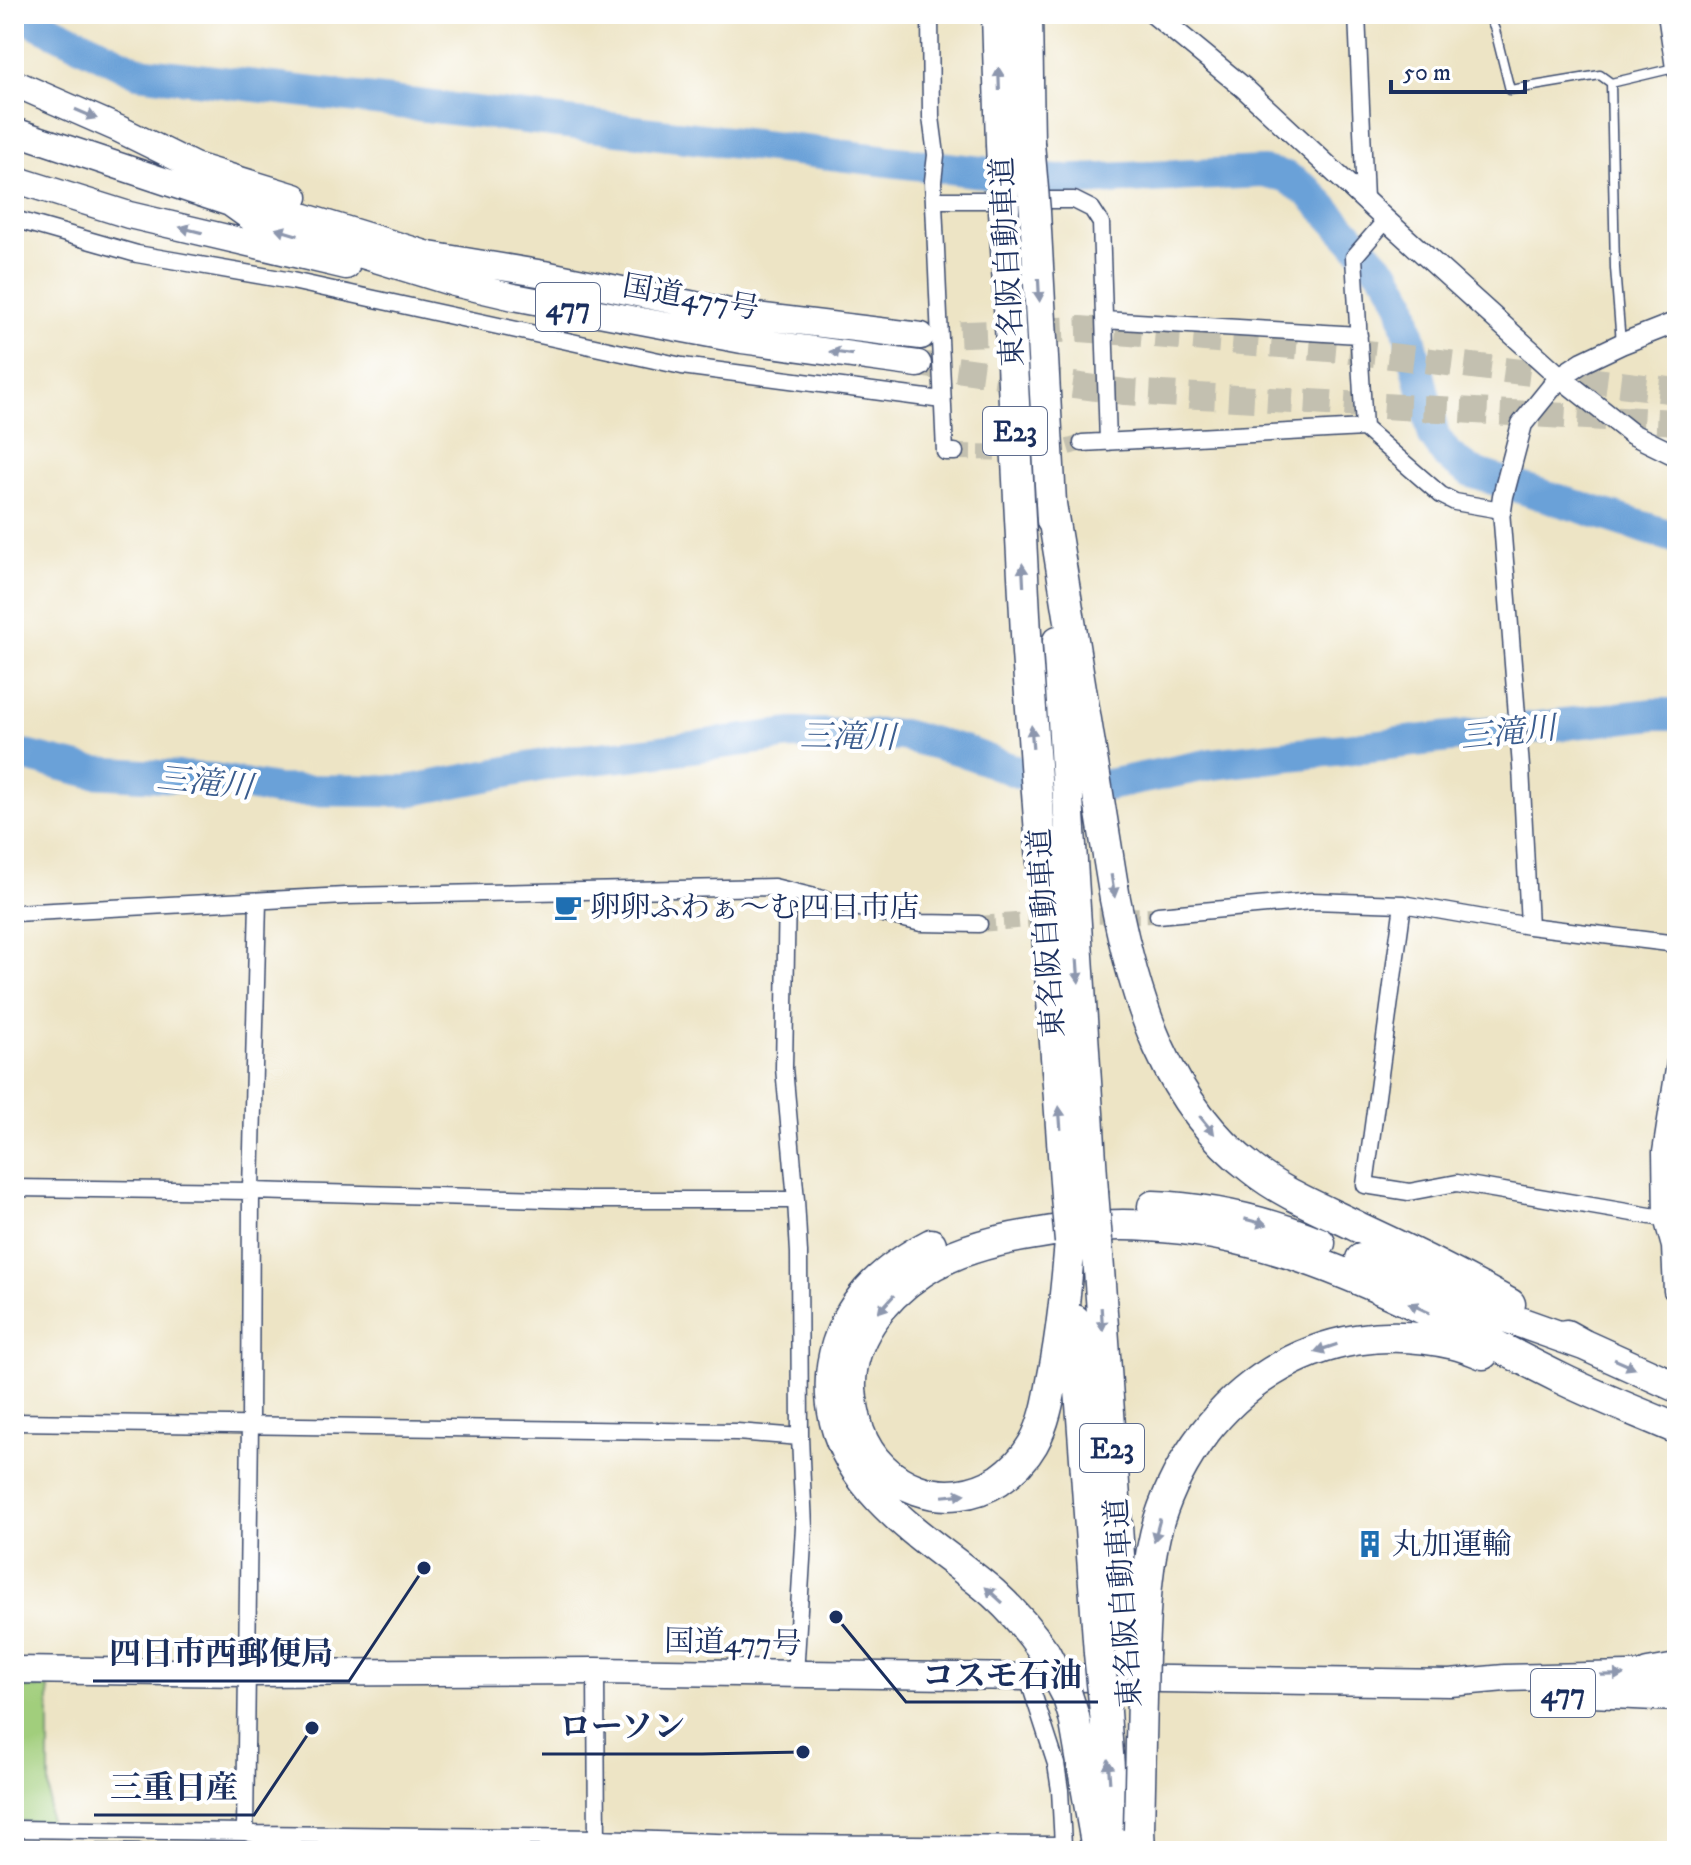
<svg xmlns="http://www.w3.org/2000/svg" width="1691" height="1865" viewBox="0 0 1691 1865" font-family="'IM FELL DW Pica','Noto Serif JP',serif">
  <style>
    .green { fill: #a1ce7b; stroke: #5e7e6c; stroke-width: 2 }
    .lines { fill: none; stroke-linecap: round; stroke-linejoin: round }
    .river { stroke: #6ba1d8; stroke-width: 32 }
    .minor-tunnel { stroke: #c3c0b0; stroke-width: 16; stroke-dasharray: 16 8; stroke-linecap: butt }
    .trunk-tunnel { stroke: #c3c0b0; stroke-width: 26; stroke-dasharray: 26 13; stroke-linecap: butt }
    .service-casing { stroke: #3a4a6d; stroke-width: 11 }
    .minor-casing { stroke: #3a4a6d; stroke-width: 19 }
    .tertiary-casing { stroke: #3a4a6d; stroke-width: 23 }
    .trunk-casing { stroke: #3a4a6d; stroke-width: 29 }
    .motorway-casing { stroke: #3a4a6d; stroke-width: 33 }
    .service { stroke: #fff; stroke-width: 8 }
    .minor { stroke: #fff; stroke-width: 16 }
    .tertiary { stroke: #fff; stroke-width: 20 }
    .trunk { stroke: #fff; stroke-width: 26 }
    .motorway { stroke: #fff; stroke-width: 30 }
    .rail-casing { stroke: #1b2f5e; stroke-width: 8 }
    .rail { stroke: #fff; stroke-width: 5; stroke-dasharray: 15; stroke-linecap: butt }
    .motorway-bridge-casing { stroke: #3a4a6d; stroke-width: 33; stroke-linecap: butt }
    .motorway-bridge { stroke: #fff; stroke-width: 30 }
    .oneway { fill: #8d97ae }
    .labels { text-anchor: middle; stroke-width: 8; stroke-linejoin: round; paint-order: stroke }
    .shield { fill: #fff; stroke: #5f6d8e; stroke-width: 2 }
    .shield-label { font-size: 28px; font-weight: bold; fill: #1b2f5e }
    .street-label { font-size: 30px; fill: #1b2f5e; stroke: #fff }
    .poi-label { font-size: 30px; fill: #1b2f5e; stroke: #fff; text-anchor: start }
    .water-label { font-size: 32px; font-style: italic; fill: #3b5d8f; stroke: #fff }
    .leader { fill: none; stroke: #1b2f5e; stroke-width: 3 }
    .callout-dot { fill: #1b2f5e; stroke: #fff; stroke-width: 3 }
    .callout-label { font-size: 32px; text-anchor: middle; font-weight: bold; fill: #1b2f5e; stroke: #fff; stroke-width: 8; stroke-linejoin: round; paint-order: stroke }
  </style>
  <rect width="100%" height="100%" fill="#fff"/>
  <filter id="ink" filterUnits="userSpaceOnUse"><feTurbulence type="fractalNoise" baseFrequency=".0125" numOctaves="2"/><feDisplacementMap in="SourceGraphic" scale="16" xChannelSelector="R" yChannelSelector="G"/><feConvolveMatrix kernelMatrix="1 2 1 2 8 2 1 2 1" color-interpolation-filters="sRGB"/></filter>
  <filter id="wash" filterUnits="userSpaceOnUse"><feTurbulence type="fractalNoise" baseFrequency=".006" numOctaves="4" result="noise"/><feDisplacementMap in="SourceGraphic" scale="32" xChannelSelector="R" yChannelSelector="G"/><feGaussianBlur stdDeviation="1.8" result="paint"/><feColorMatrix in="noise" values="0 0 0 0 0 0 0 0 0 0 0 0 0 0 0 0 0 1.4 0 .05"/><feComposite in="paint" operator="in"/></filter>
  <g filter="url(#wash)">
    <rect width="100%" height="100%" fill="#ede4c5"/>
    <path class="green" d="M14 1687 49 1688V1822L14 1821Z"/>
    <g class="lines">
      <path class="river" d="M19 14 138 72 1057 181 1263 172 1286 177 1308 191 1388 277 1401 300 1434 436 1448 456 1471 472 1677 538
        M14 753 91 772 214 779 276 790 407 791 554 763 638 754 791 734 902 735 961 750 1044 782 1108 785 1212 764 1654 714H1677"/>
    </g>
  </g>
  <g filter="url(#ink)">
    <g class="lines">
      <path class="minor-tunnel" d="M955 452 1022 453
        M1045 454 1082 443
        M979 924 1077 916 1158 915"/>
      <path class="trunk-tunnel" d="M921 336 1080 329 1342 350 1677 391
        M918 364 1125 392 1677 422"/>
      <g class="service-casing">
        <path id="service" d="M1488 14 1495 30 1510 90 1600 75 1611 83
          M1621 343 1615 268 1611 83 1674 68"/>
      </g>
      <g class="minor-casing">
        <path id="minor" d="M930 14 931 117 936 155 933 181 945 452H955
          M1357 14 1365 199
          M1666 14 1674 68 1677 73
          M934 200H1074L1092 209 1101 223 1108 442
          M14 219 137 254 292 281 682 366 942 400
          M1104 320 1359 335
          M1364 428 1354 257 1386 220
          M1082 443 1364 428 1441 495 1455 502 1501 510 1521 767 1529 926
          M787 891 784 1068 796 1200 799 1253 800 1437 804 1527 795 1675
          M1403 904 1365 1185 1409 1192 1457 1183 1662 1218 1670 1247 1672 1291 1677 1293
          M14 913 345 896 774 887 921 923 979 924
          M1158 915 1312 901 1403 904 1529 926 1677 944
          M14 1188 251 1191 585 1200H796
          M1662 1218 1661 1152 1677 1050
          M14 1422 737 1432 800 1437
          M596 1671 597 1851
          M14 1829 245 1832 250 1424 251 1191 258 901
          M245 1832 254 1834 598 1838 745 1843 1063 1845 1060 1790 1056 1764 1028 1678"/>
      </g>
      <g class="tertiary-casing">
        <path id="tertiary" d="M1154 14 1243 87 1386 220 1560 377 1632 434 1677 456
          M1501 510 1503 496 1522 424 1560 377 1583 362 1621 344 1677 322"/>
      </g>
      <g class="trunk-casing">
        <path id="trunk" d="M14 83 119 129 194 166 295 197
          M14 131 230 203 269 206 429 255 544 274 739 314 921 336
          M14 179 129 215 346 266
          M230 203 258 223 454 283 514 297 742 340 918 364
          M14 1670 247 1673 596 1671 1450 1683 1505 1678 1669 1674
          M1549 1692 1677 1698"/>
      </g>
      <g class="motorway-casing">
        <path id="motorway" d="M997 14 1001 144
          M1027 14 1029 143
          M1004 210 1027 653 1066 1196
          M1035 212 1052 521
          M1051 504 1115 899C1135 1000 1166 1103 1252 1169 1283 1194 1322 1209 1358 1227 1410 1251 1460 1276 1510 1304
          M1058 641 1093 1192
          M1153 1206C1210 1208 1268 1222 1320 1243
          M1097 1241 1126 1655
          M1070 1242C1066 1287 1062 1331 1053 1376 1049 1399 1045 1423 1033 1444 1025 1458 1012 1471 999 1480 947 1513 880 1489 859 1431 855 1418 852 1403 851 1389 849 1340 883 1298 922 1272 955 1250 996 1240 1035 1234 1072 1227 1111 1223 1149 1226 1298 1234 1429 1313 1560 1378 1598 1397 1638 1412 1677 1429
          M931 1244C887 1267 853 1295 837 1344 829 1369 829 1396 835 1422 855 1502 935 1543 993 1593 1013 1611 1030 1631 1045 1653
          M1361 1259 1446 1296 1584 1345
          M1075 1320 1099 1653
          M1566 1335 1584 1345 1677 1387
          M1143 1653C1145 1609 1146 1564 1159 1520 1200 1393 1319 1311 1454 1344 1463 1346 1473 1350 1483 1354
          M1648 1674 1677 1669
          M1105 1712 1115 1851
          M1074 1717 1097 1849
          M1139 1830 1140 1851"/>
      </g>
      <use href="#service" class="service"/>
      <use href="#minor" class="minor"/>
      <use href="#tertiary" class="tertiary"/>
      <use href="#trunk" class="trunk"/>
      <use href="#motorway" class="motorway"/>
      <g class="rail-casing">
        <path id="rail" d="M14 1846 401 1851"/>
      </g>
      <use href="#rail" class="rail"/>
      <g class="motorway-bridge-casing">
        <path id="motorway-bridge" d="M1029 143 1035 212
          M1001 144 1004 210
          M1093 1192 1097 1241
          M1066 1196 1070 1242
          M1045 1653 1067 1695 1074 1717
          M1099 1653 1105 1712
          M1139 1830 1143 1653"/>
      </g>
      <use href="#motorway-bridge" class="motorway-bridge"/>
    </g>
    <defs><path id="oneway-solid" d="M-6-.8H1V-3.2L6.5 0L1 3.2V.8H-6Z" transform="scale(2)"/></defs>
    <g class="oneway">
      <use href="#oneway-solid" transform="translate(999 79) rotate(-92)"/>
      <use href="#oneway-solid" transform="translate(86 114) rotate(23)"/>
      <use href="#oneway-solid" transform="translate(191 230) rotate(-166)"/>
      <use href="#oneway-solid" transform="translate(287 232) rotate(-163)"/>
      <use href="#oneway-solid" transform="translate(1039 290) rotate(87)"/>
      <use href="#oneway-solid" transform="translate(841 353) rotate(-172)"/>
      <use href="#oneway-solid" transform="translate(1023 575) rotate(-93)"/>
      <use href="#oneway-solid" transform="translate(1032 737) rotate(-94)"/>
      <use href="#oneway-solid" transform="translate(1113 886) rotate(81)"/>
      <use href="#oneway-solid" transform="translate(1078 971) rotate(86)"/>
      <use href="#oneway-solid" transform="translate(1060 1118) rotate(-94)"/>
      <use href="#oneway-solid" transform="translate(1207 1125) rotate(51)"/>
      <use href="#oneway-solid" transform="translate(1256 1222) rotate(15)"/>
      <use href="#oneway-solid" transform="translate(886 1304) rotate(132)"/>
      <use href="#oneway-solid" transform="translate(1419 1308) rotate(-155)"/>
      <use href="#oneway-solid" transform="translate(1102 1319) rotate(86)"/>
      <use href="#oneway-solid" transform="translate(1326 1348) rotate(162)"/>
      <use href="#oneway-solid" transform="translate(1625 1364) rotate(24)"/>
      <use href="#oneway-solid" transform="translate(954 1495) rotate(-6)"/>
      <use href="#oneway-solid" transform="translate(1157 1530) rotate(105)"/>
      <use href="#oneway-solid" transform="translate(994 1595) rotate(-138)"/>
      <use href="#oneway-solid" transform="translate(1612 1675) rotate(-1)"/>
      <use href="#oneway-solid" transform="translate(1109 1771) rotate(-94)"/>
    </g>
  </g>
  <defs>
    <g id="cafe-bare" transform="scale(2.16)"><path d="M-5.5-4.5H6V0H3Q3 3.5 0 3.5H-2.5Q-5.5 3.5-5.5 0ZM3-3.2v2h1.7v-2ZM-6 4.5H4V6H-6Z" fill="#1f6fb2" stroke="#fff" stroke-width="2.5" paint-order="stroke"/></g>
    <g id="building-bare" transform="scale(2.16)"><path d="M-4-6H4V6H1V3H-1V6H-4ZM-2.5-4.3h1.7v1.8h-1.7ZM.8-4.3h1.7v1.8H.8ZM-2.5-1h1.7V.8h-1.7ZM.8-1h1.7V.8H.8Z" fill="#1f6fb2" stroke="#fff" stroke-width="2.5" paint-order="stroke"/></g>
  </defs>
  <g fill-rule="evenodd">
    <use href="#cafe-bare" x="568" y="907"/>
    <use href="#building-bare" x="1370" y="1544"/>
  </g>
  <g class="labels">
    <g class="shield">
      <rect x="536" y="283" width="64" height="48" rx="6"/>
      <rect x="983" y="407" width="64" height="48" rx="6"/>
      <rect x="1080" y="1424" width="64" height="48" rx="6"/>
      <rect x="1531" y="1669" width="64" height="48" rx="6"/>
    </g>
    <g class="shield-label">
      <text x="568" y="317">477</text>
      <text x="1015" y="441">E23</text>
      <text x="1112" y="1458">E23</text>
      <text x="1563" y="1703">477</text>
    </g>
    <g class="street-label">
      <text transform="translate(1007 262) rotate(-93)" y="10">東名阪自動車道</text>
      <text transform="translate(691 297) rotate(10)" y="10">国道477号</text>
      <text transform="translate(1046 933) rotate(-94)" y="10">東名阪自動車道</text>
      <text transform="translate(1123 1603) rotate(-94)" y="10">東名阪自動車道</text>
      <text transform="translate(733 1642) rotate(1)" y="10">国道477号</text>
    </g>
    <g class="poi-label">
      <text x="590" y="917">卵卵ふわぁ～む四日市店</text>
      <text x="1392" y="1554">丸加運輸</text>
    </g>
    <g class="water-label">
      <text transform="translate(1508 732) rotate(-6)" y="11">三滝川</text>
      <text transform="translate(848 736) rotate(1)" y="11">三滝川</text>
      <text transform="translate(205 782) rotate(6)" y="11">三滝川</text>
    </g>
  </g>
  <path class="leader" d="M424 1568L349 1681H93M836 1617L906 1702H1098M803 1752L702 1754H542M312 1728L254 1815H94"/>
  <g class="callout-dot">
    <circle cx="424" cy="1568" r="8"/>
    <circle cx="836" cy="1617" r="8"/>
    <circle cx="803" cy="1752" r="8"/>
    <circle cx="312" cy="1728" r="8"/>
  </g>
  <g class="callout-label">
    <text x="221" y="1664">四日市西郵便局</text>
    <text x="1002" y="1686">コスモ石油</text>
    <text x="622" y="1737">ローソン</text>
    <text x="174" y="1798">三重日産</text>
  </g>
  <rect width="1691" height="1865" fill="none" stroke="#fff" stroke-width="48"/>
  <path d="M1391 80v12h134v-12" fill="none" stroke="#1b2f5e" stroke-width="4"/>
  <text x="1403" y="80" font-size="24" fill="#1b2f5e" stroke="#ffffff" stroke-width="6" paint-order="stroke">50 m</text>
</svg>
